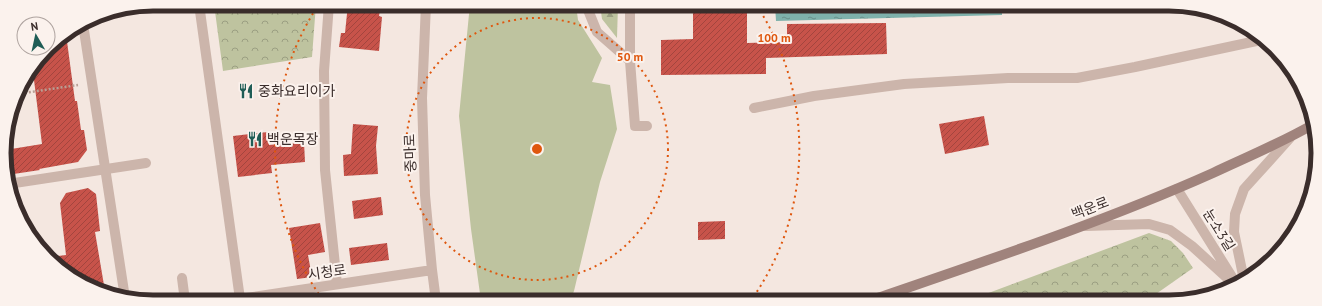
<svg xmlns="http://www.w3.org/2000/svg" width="1322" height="306" viewBox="0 0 1322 306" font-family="'PT Sans','Noto Sans KR',sans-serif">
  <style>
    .grass { fill: #bec39f }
    .forest { fill: url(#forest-firs) }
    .park { fill: url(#park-crowns) }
    .water { fill: url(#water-ripples) }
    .building { fill: url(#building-hatch) }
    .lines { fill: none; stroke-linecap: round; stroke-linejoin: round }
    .path { stroke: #b89f95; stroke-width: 2.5; stroke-dasharray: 2 2; stroke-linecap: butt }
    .minor { stroke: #ccb5ab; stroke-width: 10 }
    .tertiary { stroke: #ccb5ab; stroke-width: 10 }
    .secondary { stroke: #a0837c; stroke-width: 10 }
    .ring { fill: none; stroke: #df570e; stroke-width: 2; stroke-dasharray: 2 4 }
    .labels { text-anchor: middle; stroke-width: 4; stroke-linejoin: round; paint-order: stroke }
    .poi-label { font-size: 14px; fill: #3a2d2b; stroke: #fbf2ed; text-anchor: start }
    .street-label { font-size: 14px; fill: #3a2d2b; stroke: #fbf2ed }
    .rim { fill: none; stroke: #3a2d2b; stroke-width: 5 }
    .centre { fill: #df570e; stroke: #fbf2ed; stroke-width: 2 }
    .ring-label { font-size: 12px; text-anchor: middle; font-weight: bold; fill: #df570e; stroke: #fbf2ed; stroke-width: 4; stroke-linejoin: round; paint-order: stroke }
  </style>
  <defs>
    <pattern id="forest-firs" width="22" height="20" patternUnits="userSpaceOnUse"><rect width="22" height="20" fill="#bec39f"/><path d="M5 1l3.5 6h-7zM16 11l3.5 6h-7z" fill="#9b9f82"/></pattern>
    <pattern id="park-crowns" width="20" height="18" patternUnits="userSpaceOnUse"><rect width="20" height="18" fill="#bec39f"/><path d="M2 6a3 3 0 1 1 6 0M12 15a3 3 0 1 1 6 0" fill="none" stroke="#9b9f82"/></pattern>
    <pattern id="water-ripples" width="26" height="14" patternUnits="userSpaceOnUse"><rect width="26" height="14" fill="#7eb1ab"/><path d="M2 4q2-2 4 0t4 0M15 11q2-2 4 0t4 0" fill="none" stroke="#68908b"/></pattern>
    <pattern id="building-hatch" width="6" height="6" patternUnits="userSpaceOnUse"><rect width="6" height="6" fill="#c7534a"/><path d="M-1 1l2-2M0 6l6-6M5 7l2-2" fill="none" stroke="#a3453e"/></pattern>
  </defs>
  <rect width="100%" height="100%" fill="#f4e7e0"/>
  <path class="grass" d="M470 4 576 5 578 20 602 58 592 82 610 85 617 129 600 182 574 291 570 301H481L471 229 459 116Z"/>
  <path class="forest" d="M600 5H618L617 38 602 19Z"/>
  <path class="park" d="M214 4H316L312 57 223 71Z
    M1149 233 1171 241 1183 253 1193 268 1146 301H967Z"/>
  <path class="water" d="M775 5H1002V15L776 21Z"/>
  <path class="building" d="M348 4H381L379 16 382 17 379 51 339 47 341 33H345Z
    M693 5H747V43L787 42V24L886 23 887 54 766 58V74L661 75V40L693 39Z
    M66 34 75 101H77L81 130H84L87 150 78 162 39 169 40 170 7 175 5 150 42 144 34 80 23 82 55 41Z
    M984 116 989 145 945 154 939 124Z
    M353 124 378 126 376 146 378 174 344 176 343 155 351 154Z
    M268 132 269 145 304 142 305 162 271 165 272 173 238 177 233 136Z
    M88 188 96 194 100 231 95 232 105 291 79 282 50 257 66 255 60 203 66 193Z
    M381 197 383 215 354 219 352 201Z
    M725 221V239L698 240V222Z
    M320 223 325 252 308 255 312 277 297 279 289 228Z
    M387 243 389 260 351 265 349 248Z"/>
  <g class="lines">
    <path class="path" d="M17 94 78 85"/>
    <path class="minor" d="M199 4 240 299
      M329 4 324 71 325 170 337 284
      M586 5 597 32 630 61
      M630 5V61L635 126H647
      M83 24 125 298
      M754 108 814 96 904 84 1008 78H1077L1135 67 1261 40
      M8 184 146 163
      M182 278 185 301"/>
    <path class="tertiary" d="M426 4 422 98 425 195 432 270 436 301
      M1177 189 1232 277
      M1086 226 1149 224 1170 230 1192 246 1236 286
      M1244 280 1234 232 1235 214 1244 189 1290 138
      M227 301 432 270"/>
    <path class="secondary" d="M869 301C985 261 1101 223 1213 173 1247 157 1281 143 1314 124"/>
  </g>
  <g class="ring">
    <circle cx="537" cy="149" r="131"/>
    <path d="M322 299A262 262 0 0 1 319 4M757 6A262 262 0 0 1 752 299"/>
  </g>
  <defs>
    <g id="restaurant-bare" transform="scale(1.2)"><path d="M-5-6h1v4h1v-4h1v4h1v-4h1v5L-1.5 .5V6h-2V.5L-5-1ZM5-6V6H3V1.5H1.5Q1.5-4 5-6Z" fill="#1f5d56" stroke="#fbf2ed" stroke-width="2.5" paint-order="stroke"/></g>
  </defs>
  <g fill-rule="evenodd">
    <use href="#restaurant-bare" x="246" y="91"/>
    <use href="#restaurant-bare" x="255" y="139"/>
  </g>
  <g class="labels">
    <g class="poi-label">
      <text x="258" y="96">중화요리이가</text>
      <text x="267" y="144">백운목장</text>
    </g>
    <g class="street-label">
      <text transform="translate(410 153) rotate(-92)" y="5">중마로</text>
      <text transform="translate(1090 208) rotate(-21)" y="5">백운로</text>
      <text transform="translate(1219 230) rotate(58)" y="5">눈소3길</text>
      <text transform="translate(327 272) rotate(-8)" y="5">시청로</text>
    </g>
  </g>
  <path d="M0 0H1322V306H0ZM153 11H1169A142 142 0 0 1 1311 153V153A142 142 0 0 1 1169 295H153A142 142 0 0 1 11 153V153A142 142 0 0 1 153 11Z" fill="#fbf2ed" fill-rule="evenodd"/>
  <path class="rim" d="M153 11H1169A142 142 0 0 1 1311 153V153A142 142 0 0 1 1169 295H153A142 142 0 0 1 11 153V153A142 142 0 0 1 153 11Z"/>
  <circle cx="537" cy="149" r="6" class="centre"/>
  <g class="ring-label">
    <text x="774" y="42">100 m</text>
    <text x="630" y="61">50 m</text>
  </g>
  <g transform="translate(36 36) rotate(351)"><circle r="19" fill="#fbf2ed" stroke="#aea39f"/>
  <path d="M0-3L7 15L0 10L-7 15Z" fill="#1f5d56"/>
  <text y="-6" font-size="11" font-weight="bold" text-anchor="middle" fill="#3a2d2b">N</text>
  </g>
</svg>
